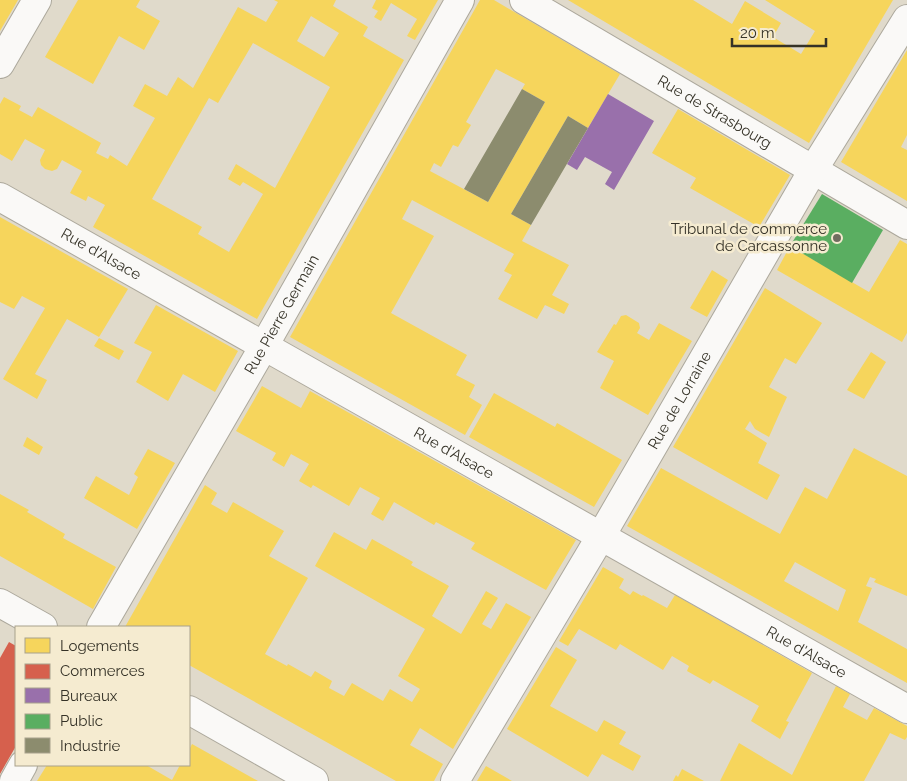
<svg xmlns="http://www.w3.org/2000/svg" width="907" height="781" viewBox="0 0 907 781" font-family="Raleway,sans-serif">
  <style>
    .homes { fill: #f6d55c; fill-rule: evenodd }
    .shops { fill: #d6604d }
    .offices { fill: #9970ab }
    .public { fill: #5aae61 }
    .industry { fill: #8c8c6e }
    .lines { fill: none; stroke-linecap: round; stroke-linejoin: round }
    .minor-casing { stroke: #aca89c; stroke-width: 30 }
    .tertiary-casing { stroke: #aca89c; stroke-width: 30 }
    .minor { stroke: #faf9f7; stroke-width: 28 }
    .tertiary { stroke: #faf9f7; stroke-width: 28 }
    .poi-dot { fill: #716d60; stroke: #f5ebd0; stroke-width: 2 }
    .labels { text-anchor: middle; stroke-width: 5; stroke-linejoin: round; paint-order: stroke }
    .street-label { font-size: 15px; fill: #353227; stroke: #f5ebd0 }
    .poi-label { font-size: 15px; fill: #353227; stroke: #f5ebd0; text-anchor: end }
  </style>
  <rect width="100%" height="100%" fill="#e0dacb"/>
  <path class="homes" d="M0 0H18L0 31Z
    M78 0H140L136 7 160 21 144 50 119 36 93 84 45 57Z
    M274 0H336L333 6 368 27 363 36 404 60 257 319 93 227 105 205 88 196 86 201 70 193 82 171 62 160 57 169 52 171 45 169 41 165 40 160 45 150 25 139 12 161 0 154V104L4 97 21 106 19 110 32 117 38 107 101 143 96 153 108 159 110 155 127 166 155 118 133 106 145 84 167 96 178 77 193 88 238 7 266 22 278 2ZM311 16 339 33 324 57 297 41ZM253 43 330 87 275 188 236 164 228 179 240 186 243 182 263 194 229 252 198 234 202 227 152 199 209 98 218 103Z
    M376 0H438L415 40 407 36 417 19 391 3 381 21 374 17 378 11 372 8Z
    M480 0H494L620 74 588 128 568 116 511 214 531 225 522 241 569 265 552 295 569 304 564 314 545 305 537 319 498 299 512 275 504 271 514 254 412 200 402 219 434 236 391 313 467 355 456 375 475 385 469 397 482 405 465 435 290 337ZM496 69 525 84 522 89 545 102 488 202 430 171 434 163 441 167 453 145 458 147 471 125 466 122Z
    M568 0H693L732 24 745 1 781 23 773 37 801 54 815 31 765 0H893L809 143Z
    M907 50V135L901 147 907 150V201L841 162Z
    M678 109 790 175 759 227 690 188 696 178 652 153Z
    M0 217 128 289 99 337 67 319 35 374 47 380 37 399 3 379 45 308 22 296 14 309 0 302Z
    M900 240 907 244V333L902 342 777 270 790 246 869 292Z
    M712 270 728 280 707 317 690 308Z
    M765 288 822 323 796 364 785 358 769 387 787 397 781 410 769 437 755 429 750 421 745 429 767 443 758 463 780 475 767 500 673 447Z
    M156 305 238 351 215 392 183 374 168 401 136 382 152 352 134 343Z
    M626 315 639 323 640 328 637 333 649 340 659 323 692 341 648 415 600 388 614 361 597 352 614 324 616 325 621 316Z
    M99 338 124 351 119 360 94 346Z
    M871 352 886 362 864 399 847 390Z
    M262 386 301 408 310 391 576 540 546 590 471 549 475 543 436 522 434 525 394 502 383 521 371 514 380 498 360 487 349 506 313 485 311 488 299 481 309 464 291 454 284 467 272 460 276 453 236 431Z
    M494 393 555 427 557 423 622 460 594 507 469 437Z
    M27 437 43 447 39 455 23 446Z
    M854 448 907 476V596L874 582 876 579 870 577 866 586 872 588 858 622 907 649V683L627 526 661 468 780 534 805 487 827 499ZM795 562 846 590 838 611 784 581Z
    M148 449 175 463 137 529 84 498 96 476 129 495 138 477 134 474Z
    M205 485 217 493 211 504 227 513 233 502 284 531 269 556 308 578 265 654 287 666 288 664 311 677 315 671 332 681 329 688 344 696 352 683 383 701 390 689 412 702 420 689 398 676 425 629 315 566 334 532 366 550 372 539 413 562 411 565 449 586 432 616 461 634 486 591 498 598 482 624 491 629 506 603 531 617 453 749 420 728 410 745 443 764 434 781H396L189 665V627H125Z
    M0 494 29 510 27 512 65 534 63 538 116 567 93 609 0 556Z
    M603 567 624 579 619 588 630 595 633 591 642 596 643 595 667 608 675 595 812 673 786 721 789 722 780 739 751 721 759 706 713 680 710 684 687 671 689 666 672 656 663 670 620 644 616 650 579 629 568 646 559 641Z
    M556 647 577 660 550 706 597 732 604 720 626 732 619 744 641 756 633 771 602 754 588 777 507 729Z
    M836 686 850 694 843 707 867 720 874 708 907 726V737L905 740 890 733 864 781H720L739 743 792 775Z
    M192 744 258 781H37L47 765H146L172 780 180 765H189V750Z
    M486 766 512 781H477Z
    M682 769 704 781H673L676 775 678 777Z"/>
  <path class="shops" d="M9 642 16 646V746L0 774V658Z"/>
  <path class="offices" d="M608 94 654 121 614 190 605 184 612 172 585 157 577 170 567 164Z"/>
  <path class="public" d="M822 194 883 230 852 283 790 246Z"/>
  <path class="industry" d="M522 89 545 102 488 202 464 189Z
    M568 116 588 128 531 225 511 214Z"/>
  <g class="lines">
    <g class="minor-casing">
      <g id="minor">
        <path id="s1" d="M524 0 907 225"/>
        <path d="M0 64 37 0"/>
        <path id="s2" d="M0 197 907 709"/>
        <path id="s3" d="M101 627 264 346 460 0"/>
        <path d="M14 781 23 765"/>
        <path id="s4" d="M455 781 601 536 813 170 907 19"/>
      </g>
    </g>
    <g class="tertiary-casing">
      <path id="tertiary" d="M0 603 43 627
        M189 710 314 781"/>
    </g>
    <use href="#minor" class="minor"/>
    <use href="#tertiary" class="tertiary"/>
  </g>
  <circle class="poi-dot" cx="837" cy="238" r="5"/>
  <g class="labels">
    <g class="street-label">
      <text dy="5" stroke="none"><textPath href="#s1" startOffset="221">Rue de Strasbourg</textPath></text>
      <text dy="5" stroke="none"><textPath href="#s2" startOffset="116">Rue d'Alsace</textPath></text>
      <text dy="5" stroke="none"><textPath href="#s3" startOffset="361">Rue Pierre Germain</textPath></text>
      <text dy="5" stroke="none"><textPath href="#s4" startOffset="442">Rue de Lorraine</textPath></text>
      <text dy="5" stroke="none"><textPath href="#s2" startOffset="521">Rue d'Alsace</textPath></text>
      <text dy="5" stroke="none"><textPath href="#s2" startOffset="926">Rue d'Alsace</textPath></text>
    </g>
    <g class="poi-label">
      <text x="827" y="234">Tribunal de commerce<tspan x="827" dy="17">de Carcassonne</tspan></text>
    </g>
  </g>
  <rect x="15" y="626" width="175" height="140" fill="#f5ebd0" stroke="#a8a18c"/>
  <rect x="25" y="638" width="25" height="15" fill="#f6d55c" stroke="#a8a18c"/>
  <text x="60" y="651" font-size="15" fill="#353227">Logements</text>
  <rect x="25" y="664" width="25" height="15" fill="#d6604d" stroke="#a8a18c"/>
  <text x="60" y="676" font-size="15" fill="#353227">Commerces</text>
  <rect x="25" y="688" width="25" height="15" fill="#9970ab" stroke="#a8a18c"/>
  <text x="60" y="701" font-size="15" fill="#353227">Bureaux</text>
  <rect x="25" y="714" width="25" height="15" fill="#5aae61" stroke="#a8a18c"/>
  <text x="60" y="726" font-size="15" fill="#353227">Public</text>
  <rect x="25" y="738" width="25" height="15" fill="#8c8c6e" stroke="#a8a18c"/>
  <text x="60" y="751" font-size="15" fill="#353227">Industrie</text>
  <path d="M732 38v8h94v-8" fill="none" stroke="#353227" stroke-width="2.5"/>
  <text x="740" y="38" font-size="15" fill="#353227" stroke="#f5ebd0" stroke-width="4" paint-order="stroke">20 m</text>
</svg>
